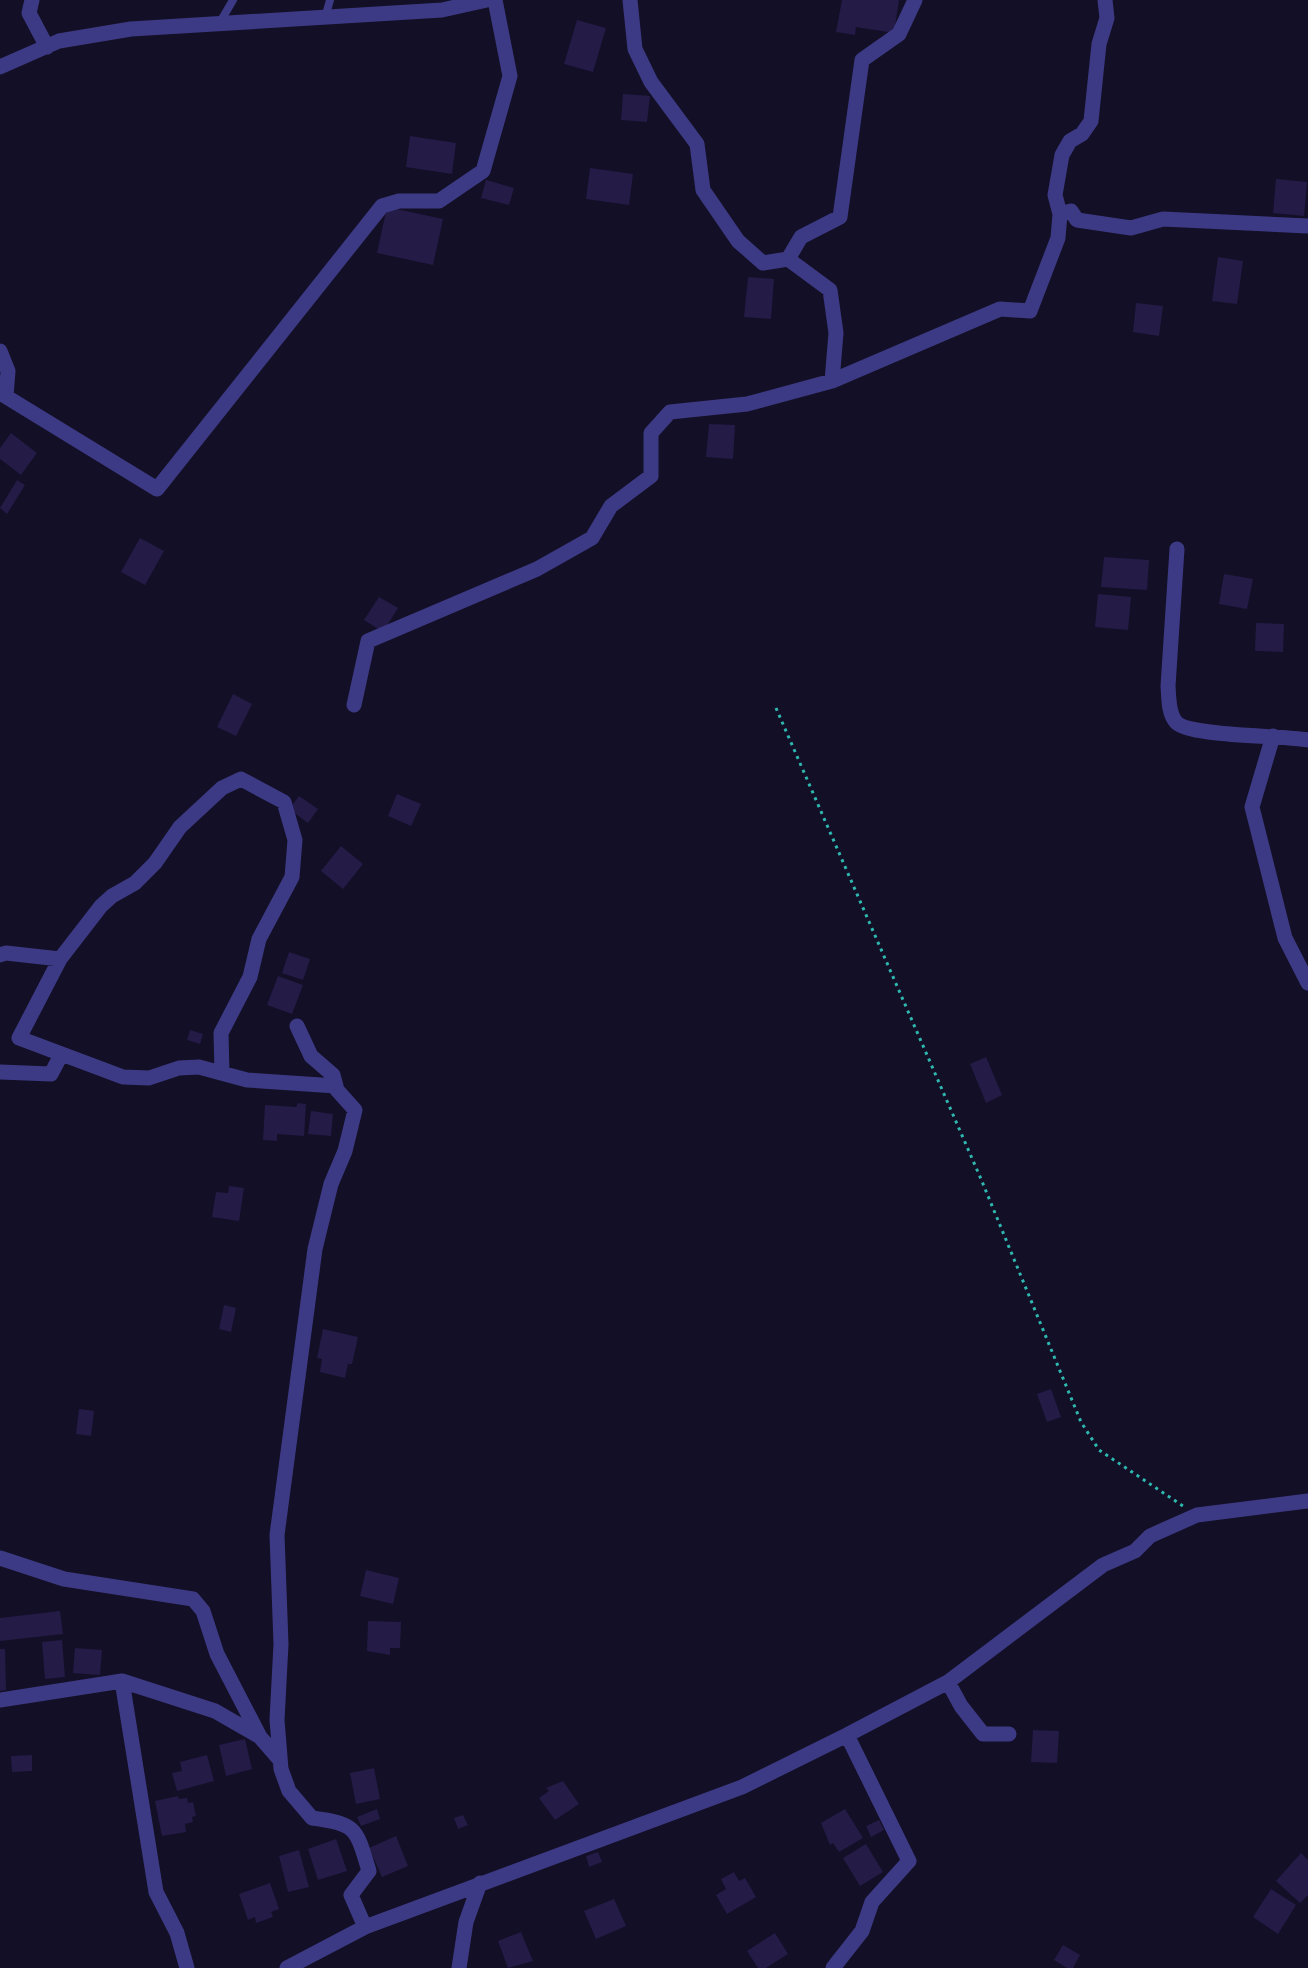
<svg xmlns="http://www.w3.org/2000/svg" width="1308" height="1968" viewBox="0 0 1308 1968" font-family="Karla,sans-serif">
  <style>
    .building { fill: #241b47 }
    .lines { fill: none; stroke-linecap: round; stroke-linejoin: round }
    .path { stroke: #2fb8b0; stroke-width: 3; stroke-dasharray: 3 4.5; stroke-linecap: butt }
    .lane { stroke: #3d3a85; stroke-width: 8 }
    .street { stroke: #3d3a85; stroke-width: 15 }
  </style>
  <rect width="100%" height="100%" fill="#130f26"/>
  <path class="building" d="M842 0H899L894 33 856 27 855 35 836 32Z
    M577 20 606 28 593 72 564 64Z
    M623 94 650 96 647 122 621 120Z
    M410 136 456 143 452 174 406 167Z
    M590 168 633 174 629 205 586 199Z
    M1276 179 1307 182 1304 216 1273 213Z
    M486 180 514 188 509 205 481 198Z
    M387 207 443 219 433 265 377 253Z
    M1218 257 1243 261 1237 304 1212 301Z
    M748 277 774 279 771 319 744 317Z
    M1136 303 1163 306 1159 336 1133 332Z
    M709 424 735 425 733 459 706 457Z
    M11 433 37 453 21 475 0 459V448Z
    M17 480 25 485 7 514 0 508Z
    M140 538 164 551 145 585 121 572Z
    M1104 557 1149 560 1147 590 1101 587Z
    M1224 574 1253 579 1247 609 1219 604Z
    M1098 594 1131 597 1128 630 1095 627Z
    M379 597 398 608 383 632 364 620Z
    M1256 623 1284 624 1283 652 1255 651Z
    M233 694 252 704 236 736 217 727Z
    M397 794 421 804 411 826 388 816Z
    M299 796 318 809 308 823 289 809Z
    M341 846 363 864 343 889 321 871Z
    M289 952 310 959 303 980 282 973Z
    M278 976 303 985 292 1014 267 1005Z
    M190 1030 203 1034 200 1044 187 1040Z
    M986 1057 1002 1095 986 1103 970 1064Z
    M298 1103 306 1104 304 1136 277 1134V1141L263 1140 265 1105 296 1107Z
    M311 1111 333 1114 331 1136 308 1134Z
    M229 1186 244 1188 239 1221 212 1217 216 1192 228 1193Z
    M224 1305 236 1308 231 1332 219 1329Z
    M323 1329 358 1337 352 1364H348L345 1378 320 1372 322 1359 317 1358Z
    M1051 1389 1061 1417 1047 1422 1037 1394Z
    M79 1409 94 1411 91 1436 76 1434Z
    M366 1570 399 1578 393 1604 360 1596Z
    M60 1611 63 1634 0 1641V1618Z
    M368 1621 401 1622 400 1648H390V1655L367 1651Z
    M62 1640 65 1677 45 1679 42 1642Z
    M75 1648 102 1650 100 1675 73 1673Z
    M0 1649H5L6 1690 0 1691Z
    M1033 1730 1059 1731 1057 1763 1031 1762Z
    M245 1739 252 1769 226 1776 219 1745Z
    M32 1755V1771L12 1772 11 1756Z
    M207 1755 214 1781 177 1791 172 1773 182 1771 180 1762Z
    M374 1768 380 1799 356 1804 350 1773Z
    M563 1781 579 1804 555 1820 539 1798 549 1791 546 1788Z
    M178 1796 179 1799 187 1798 188 1803 193 1802 196 1816 192 1817 193 1822 185 1824 186 1832 162 1836 155 1801Z
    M377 1809 380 1819 361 1826 357 1817Z
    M845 1809 863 1838 839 1852 833 1843 830 1845 821 1823Z
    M463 1815 468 1825 458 1829 454 1818Z
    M879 1820 884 1830 871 1837 866 1826Z
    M396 1836 408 1866 382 1877 369 1848Z
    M336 1839 347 1871 318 1880 308 1849Z
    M866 1844 883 1872 860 1886 843 1858Z
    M299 1850 309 1887 288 1892 279 1856Z
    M598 1852 602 1862 589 1867 586 1856Z
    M1301 1853 1308 1860V1895L1300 1903 1276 1881Z
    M734 1872 739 1881 745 1878 756 1897 727 1914 716 1895 726 1889 721 1879Z
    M270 1883 279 1909 271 1912 273 1917 256 1923 255 1917 248 1920 239 1894Z
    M1271 1889 1296 1905 1278 1934 1253 1917Z
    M614 1899 626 1926 596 1939 584 1911Z
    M521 1932 533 1961 508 1968 498 1941Z
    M775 1933 788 1954 766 1968H758L747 1951Z
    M1063 1945 1080 1955 1073 1968H1067L1054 1960Z"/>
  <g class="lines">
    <path class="path" d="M776 708 981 1179 1081 1422 1099 1450 1183 1506"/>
    <path class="lane" d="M325 18 330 0
      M219 24 233 0"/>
    <path class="street" d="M32 0 29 13 47 47
      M630 0 635 49 651 82 697 144 703 190 738 241 763 263 788 259 801 237 840 217 862 60 899 34 915 0
      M1105 0 1107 18 1099 44 1091 121 1082 134 1070 141 1062 155 1055 195 1060 214 1071 211 1077 220 1131 228 1163 219 1308 226
      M0 67 59 41 131 29 442 10 487 0
      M788 259 830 290 836 333 832 381
      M0 351 8 371 6 396
      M0 393 157 489 382 206 399 201H439L483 171 510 76 495 0
      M1177 549 1168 686C1169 697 1168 713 1176 722 1188 737 1284 735 1308 740
      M354 705 368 641 537 569 592 538 611 506 651 476V433L670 412 747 404 832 381 1000 309 1030 311 1058 238 1060 214
      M1273 736 1252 807 1285 938 1308 983
      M0 955 6 953 60 959
      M297 1026 311 1056 333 1075 337 1090 355 1110 345 1151 331 1184 315 1249 277 1535 281 1644 277 1720 281 1769 289 1791 312 1818C357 1824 356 1828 369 1871L351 1895 365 1927
      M0 1072 51 1074 61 1055
      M222 1073 221 1033 250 977 259 939 292 877 295 840 284 802 241 779 222 788 180 827 155 863 135 883 112 896 101 906 60 959 19 1038 123 1077 149 1078 179 1068 199 1067 247 1080 336 1086
      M0 1558 64 1579 193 1599 203 1611 217 1654 260 1737
      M122 1681 215 1711 260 1737 280 1760
      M948 1682 961 1706 983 1734H1009
      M0 1700 122 1681 156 1892 177 1933 187 1968
      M287 1968 365 1927 742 1787 847 1735 948 1682 1103 1565 1135 1551 1150 1536 1197 1515 1308 1501
      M459 1968 466 1922 480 1883
      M833 1968 862 1931 872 1902 909 1861 847 1735"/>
  </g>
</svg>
